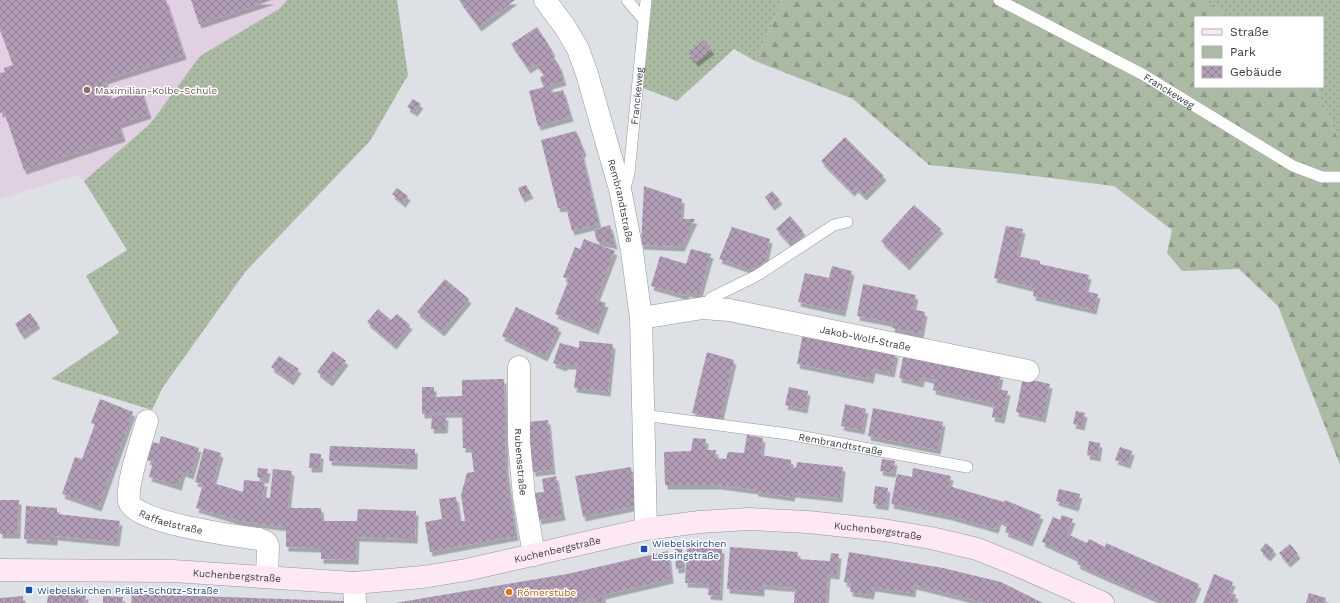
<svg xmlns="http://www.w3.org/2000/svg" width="1340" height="603" viewBox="0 0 1340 603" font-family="'Work Sans',sans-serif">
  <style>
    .education { fill: #e1d0e2 }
    .green { fill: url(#green-dots) }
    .forest { fill: url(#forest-firs) }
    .building { fill: url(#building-cross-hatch); filter: url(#shadow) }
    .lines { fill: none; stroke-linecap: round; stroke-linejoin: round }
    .service-casing { stroke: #94979b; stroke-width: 12 }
    .minor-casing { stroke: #94979b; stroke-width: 23 }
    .secondary-casing { stroke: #94979b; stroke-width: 23 }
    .service { stroke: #fff; stroke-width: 11 }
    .minor { stroke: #fff; stroke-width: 22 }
    .secondary { stroke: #fde8f4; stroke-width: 22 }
    .education-dot { fill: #8d6e63; stroke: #fff; stroke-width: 1.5 }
    .transit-dot { fill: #1a4fb4; stroke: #fff; stroke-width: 1.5 }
    .food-dot { fill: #e8710a; stroke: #fff; stroke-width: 1.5 }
    .labels { text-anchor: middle; stroke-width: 3; stroke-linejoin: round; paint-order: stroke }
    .education-label { font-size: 10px; fill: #785e54; stroke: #fff; text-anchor: start }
    .street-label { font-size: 10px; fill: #3a3b3d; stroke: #fff }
    .transit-label { font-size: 10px; fill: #164399; stroke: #fff; text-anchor: start }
    .food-label { font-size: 10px; fill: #c56008; stroke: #fff; text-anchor: start }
  </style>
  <defs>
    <pattern id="green-dots" width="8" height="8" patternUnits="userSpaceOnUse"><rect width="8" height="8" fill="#abbba3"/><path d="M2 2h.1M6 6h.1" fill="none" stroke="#8c9986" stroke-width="1.8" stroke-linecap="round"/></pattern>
    <pattern id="forest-firs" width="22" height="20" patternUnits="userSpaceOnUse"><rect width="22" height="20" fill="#abbba3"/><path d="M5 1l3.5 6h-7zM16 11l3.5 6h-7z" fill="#8c9986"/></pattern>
    <pattern id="building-cross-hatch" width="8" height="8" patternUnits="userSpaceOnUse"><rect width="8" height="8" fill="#b19db6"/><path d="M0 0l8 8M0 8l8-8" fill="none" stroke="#918195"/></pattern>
    <filter id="shadow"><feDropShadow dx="2.5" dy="4.5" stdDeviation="0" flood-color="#0004"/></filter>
  </defs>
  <rect width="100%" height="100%" fill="#dde1e5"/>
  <path class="education" d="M0 0H287L279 9 200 56 150 124 84 181 77 175 0 199Z"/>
  <path class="green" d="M287 0H397L408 75 370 141 246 271 163 387 152 410 51 379 119 333 86 276 127 250 84 181 150 124 200 56 279 9Z
    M652 0H783L755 61 734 49 677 101 643 88Z
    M1206 0H1340V144L1316 87H1323V17H1228Z"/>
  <path class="forest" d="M783 0H1206L1228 17H1195V87H1316L1340 144V465L1278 306 1239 269 1182 271 1167 253 1172 230 1114 186 1018 174 929 165 853 99 755 61Z"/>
  <path class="building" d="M0 0H166L184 55 105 80 111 99 141 89 149 114 119 124 123 137 24 170 4 112 0 113V73L5 72 4 68 13 65 0 30Z
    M191 0H272L199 24Z
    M459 0H515L479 27Z
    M537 27 553 52 551 54 559 65 564 81 550 85 552 93 563 90 571 117 538 126 529 91 544 87 540 78 544 75 536 64 528 69 511 44Z
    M704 40 712 50 696 62 688 53Z
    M413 99 421 104 415 112 407 107Z
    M576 131 584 151 582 154 599 224 572 231 566 207 558 208 541 140Z
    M845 137 884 176 864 196 856 188 852 192 821 161Z
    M526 185 531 194 522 198 518 188Z
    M644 186 682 199 681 219H695L682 247 641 245Z
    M397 188 408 196 403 203 392 194Z
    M772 191 780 200 772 206 765 197Z
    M914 205 941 229 907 266 881 241Z
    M790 216 803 231 789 243 776 229Z
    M610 225 615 245 597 241 594 230Z
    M1006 226 1023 229 1017 256 1040 261V264L1089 275 1085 291 1098 294 1094 310 1033 296 1034 288 994 278Z
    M732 227 770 239 765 262 751 270 719 259Z
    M584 239 615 251 596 300 606 303 596 330 555 314 569 279 563 277 575 247 580 249Z
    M691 249 711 254 699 296 687 292 686 296 651 286 660 256 686 264Z
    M832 266 852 271 843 312 798 302 805 273 829 278Z
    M445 279 469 299 442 332 417 312Z
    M863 284 916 295 913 309 925 312 921 334 892 328 893 323 857 316Z
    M516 307 559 328 545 357 502 336Z
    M378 309 391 320 397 314 410 325 394 345 367 322Z
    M30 313 38 324 22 335 15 324Z
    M803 333 896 353 892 373 873 369 871 379 797 364Z
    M579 341 613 344 608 392 574 388 577 365H565L564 367 553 363 560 343 579 348Z
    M333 351 346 361 330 382 317 372Z
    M707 352 734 360 720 420 692 413Z
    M904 353 1001 375 998 389 1008 391 1002 419 992 417 994 404 933 390 935 380 922 377 921 383 899 378Z
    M279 356 299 369 291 381 271 367Z
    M1023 378 1050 384 1043 418 1016 412Z
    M504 379 506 469 516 536 430 552 425 522 442 519 439 499 456 497 460 521H465L461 495 467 473 474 472 471 448H463L462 413 422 414V387H434V397L462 396V380Z
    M789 387 808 391 805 409 785 405Z
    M100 399 133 412 99 507 62 494 75 457 82 459 95 424 91 423Z
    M845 404 866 409 862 430 841 426Z
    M873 408 943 422 938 450 868 436Z
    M1076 411 1085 413 1082 426 1073 424Z
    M432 416H446L445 429H431Z
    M548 420 553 470 533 472 527 422Z
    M747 435 763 438 761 455 791 460V467L796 468 797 462 843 467 840 498 793 493 792 497 756 492V490L718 485H665L664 452 691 451 693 438 706 439 705 450H716L715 458 726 459 728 452 744 453Z
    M161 436 199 448 191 475 183 472 179 486 149 477 153 462 147 460 153 442 159 444Z
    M1089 441 1100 443 1098 457 1087 455Z
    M330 446 415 449V465L329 461Z
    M1120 447 1132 451 1128 464 1115 460Z
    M204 448 221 453 213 483 243 492 244 480 265 482 263 497 270 498 273 469 292 471 288 508H321L322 521H357L358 509 416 511 415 539 357 537 356 560 321 559V548L286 547V527L239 521 196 508 203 484 195 482Z
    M310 453 321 454 320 468H309Z
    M882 459 895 461 893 473 880 471Z
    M631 467 636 506 583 517 575 476Z
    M258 468 268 469 266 479 257 477Z
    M913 468 951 476 949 486 1004 502 1005 500 1041 515 1030 542 1005 532 1008 525 999 520 996 529 950 516 891 504 897 474 912 477Z
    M556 476 563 516 539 520 534 493 544 492 542 479Z
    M875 486 888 488 886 506 873 504Z
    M1059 489 1080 494 1076 507 1056 501Z
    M0 500H19L18 534H0Z
    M26 506 57 508V514L120 521 117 542 55 536V541L24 539Z
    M1062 515 1073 519 1067 534 1087 543 1089 539 1105 547 1106 543 1199 584 1191 603H1165L1094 572 1077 564 1079 559 1042 542 1053 517 1060 520Z
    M1266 543 1274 550 1268 557 1260 550Z
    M1290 544 1298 554 1288 563 1279 553Z
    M687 547 722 549 720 596 708 595 709 584 685 583Z
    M730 547 798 552 797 559 830 561 831 553 839 554 837 575 828 574 826 603H794L795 588 762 585V592L727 589Z
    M675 549H682L683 568 676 569Z
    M668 551 671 579 603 595 604 601 596 603 593 599 576 603H395L567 574Z
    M849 552 943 568 1001 582 1043 603H985L914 585 913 593 873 587 871 595 850 592 851 584 844 582Z
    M1214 574 1233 582 1229 592 1236 595 1233 603H1203Z
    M1309 593 1326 598 1325 603H1306Z
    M132 594 344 601V603H131Z
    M48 595H86L85 603H47Z
    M23 596V603H0V598Z
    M103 596 123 597 122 603H103Z"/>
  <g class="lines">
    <g class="service-casing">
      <g id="service">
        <path d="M627 0 644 20"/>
        <path id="s1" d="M999 0 1142 74 1293 166 1322 177H1340"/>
        <path id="s2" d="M621 189 626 184 629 173 646 0"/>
        <path d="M704 308 711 298 756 276 834 225 847 222"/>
        <path id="s3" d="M643 415 788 434 967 467"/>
      </g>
    </g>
    <g class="minor-casing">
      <g id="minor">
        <path id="s4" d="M545 0 565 27 578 49 587 74 620 189 632 251 641 318 646 529"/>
        <path id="s5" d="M641 318 703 308 729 310 1028 371"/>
        <path id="s6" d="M519 367V442L524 496 534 555"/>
        <path id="s7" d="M147 421C142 440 126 483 129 501 133 523 238 536 259 539L266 542 268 546 267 577"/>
        <path d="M354 583 355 603"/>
      </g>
    </g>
    <g class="secondary-casing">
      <g id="secondary">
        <path id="s8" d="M0 570 173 571 354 583 423 577 466 570 646 529 699 522 749 519 808 522 883 530 931 538 977 549 1017 565 1103 603"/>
      </g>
    </g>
    <use href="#service" class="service"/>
    <use href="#minor" class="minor"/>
    <use href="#secondary" class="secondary"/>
  </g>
  <circle class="education-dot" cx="87" cy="90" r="4"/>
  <g class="transit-dot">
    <rect x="640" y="545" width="8" height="8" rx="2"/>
    <rect x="25" y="586" width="8" height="8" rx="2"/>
  </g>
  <circle class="food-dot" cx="509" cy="592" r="4"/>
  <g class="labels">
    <g class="education-label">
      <text x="95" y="94">Maximilian-Kolbe-Schule</text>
    </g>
    <g class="street-label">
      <text dy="4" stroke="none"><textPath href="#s1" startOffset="193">Franckeweg</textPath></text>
      <text dy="4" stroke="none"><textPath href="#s2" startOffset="96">Franckeweg</textPath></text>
      <text dy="4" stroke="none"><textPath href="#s4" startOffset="217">Rembrandtstraße</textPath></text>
      <text dy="4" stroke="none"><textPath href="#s5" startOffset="228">Jakob-Wolf-Straße</textPath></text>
      <text dy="4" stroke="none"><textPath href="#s3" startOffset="200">Rembrandtstraße</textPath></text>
      <text dy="4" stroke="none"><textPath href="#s6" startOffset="95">Rubensstraße</textPath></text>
      <text dy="4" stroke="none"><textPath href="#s7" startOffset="131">Raffaelstraße</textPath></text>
      <text dy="4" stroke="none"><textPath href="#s8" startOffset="885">Kuchenbergstraße</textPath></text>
      <text dy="4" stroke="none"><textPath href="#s8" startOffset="561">Kuchenbergstraße</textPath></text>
      <text dy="4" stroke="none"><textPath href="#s8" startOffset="237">Kuchenbergstraße</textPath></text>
    </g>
    <g class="transit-label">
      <text x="652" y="547">Wiebelskirchen<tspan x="652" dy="12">Lessingstraße</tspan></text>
      <text x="37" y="594">Wiebelskirchen Prälat-Schütz-Straße</text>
    </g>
    <g class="food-label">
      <text x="517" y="596">Römerstube</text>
    </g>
  </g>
  <rect x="1194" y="16" width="130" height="72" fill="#ffffff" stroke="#b0b1b1"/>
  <rect x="1202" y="29" width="20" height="6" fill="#fde8f4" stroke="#b0b1b1"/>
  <text x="1230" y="36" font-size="12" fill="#3a3b3d">Straße</text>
  <rect x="1202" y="46" width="20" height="12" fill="#abbba3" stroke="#b0b1b1"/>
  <text x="1230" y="56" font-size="12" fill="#3a3b3d">Park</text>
  <rect x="1202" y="66" width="20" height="12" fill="url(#building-cross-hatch)" stroke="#b0b1b1"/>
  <text x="1230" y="76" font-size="12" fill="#3a3b3d">Gebäude</text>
</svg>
